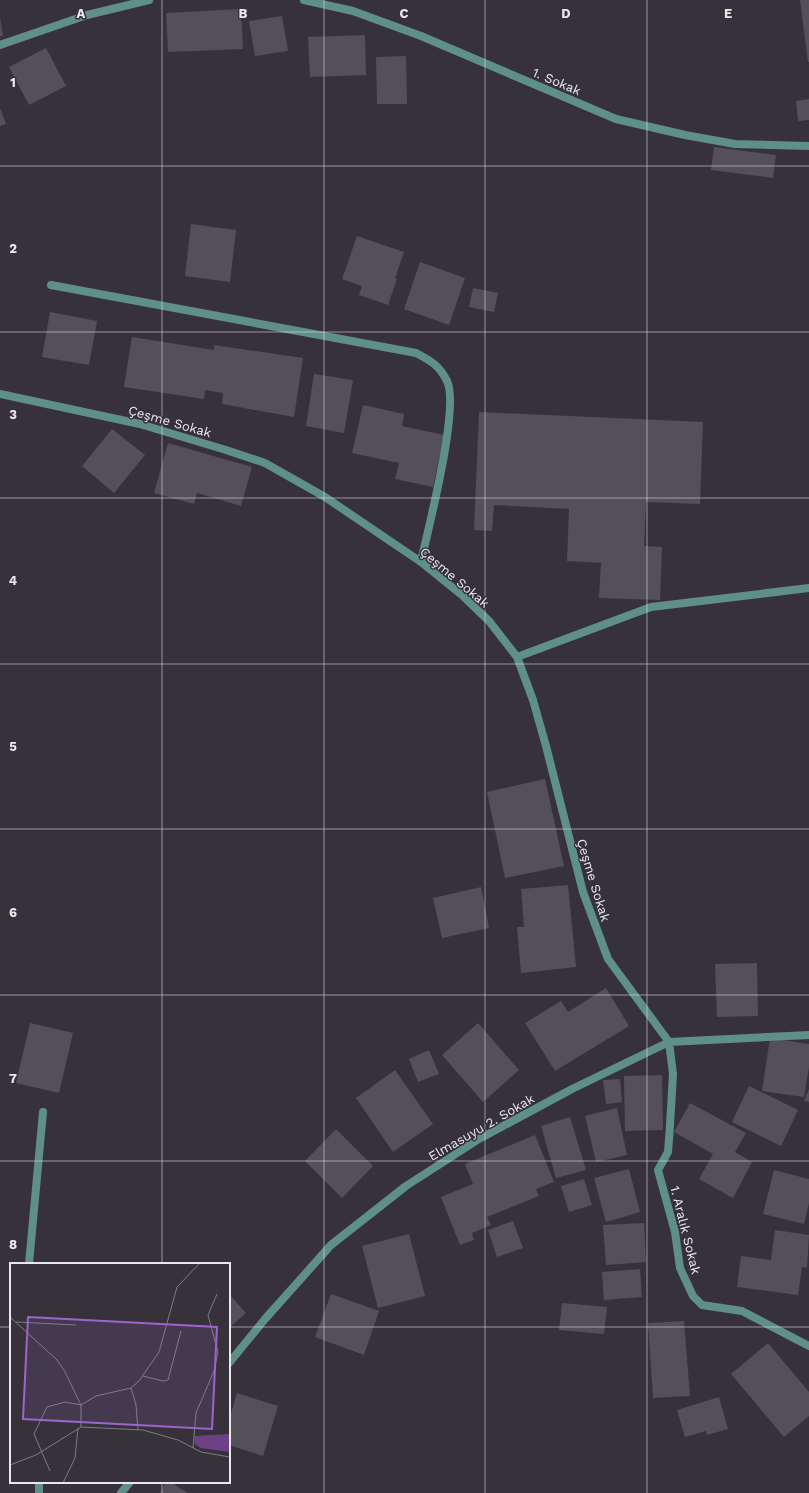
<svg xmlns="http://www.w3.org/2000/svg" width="809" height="1493" viewBox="0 0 809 1493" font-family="'Work Sans',sans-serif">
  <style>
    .building { fill: #554f58 }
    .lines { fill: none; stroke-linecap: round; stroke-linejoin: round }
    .service { stroke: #5f9085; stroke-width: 8 }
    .minor { stroke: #5f9085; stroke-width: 8 }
    .grid { fill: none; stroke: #ebe8ed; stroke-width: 1; stroke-opacity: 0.55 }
    .labels { text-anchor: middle; stroke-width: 3; stroke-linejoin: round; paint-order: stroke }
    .street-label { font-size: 13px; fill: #ebe8ed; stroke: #37323a }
    .inset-road { fill: none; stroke: #7f7b82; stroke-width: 1 }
    .view { fill: #9d64cd; fill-opacity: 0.15; stroke: #9d64cd; stroke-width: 2 }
    .inset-edge { fill: none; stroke: #ebe8ed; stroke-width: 2 }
    .grid-label { font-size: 13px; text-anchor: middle; font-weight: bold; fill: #ebe8ed; stroke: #37323a; stroke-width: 3; stroke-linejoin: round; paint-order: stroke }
  </style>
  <rect width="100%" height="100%" fill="#37323a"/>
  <path class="building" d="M800 0H809V62H808Z
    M241 9 243 49 168 52 166 13Z
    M282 16 288 51 255 56 249 21Z
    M0 17 3 36H0Z
    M365 35 366 75 310 77 308 37Z
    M46 48 66 86 29 105 9 67Z
    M406 56 407 104H377L376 57Z
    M809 99V120L798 121 796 101Z
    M0 108 6 124 0 126Z
    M714 147 776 155 773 178 711 170Z
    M191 224 236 230 230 282 185 276Z
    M357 236 404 252 395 278 397 279 388 305 359 295 362 286 342 279Z
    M420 262 465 278 449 325 404 309Z
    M473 288 498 293 494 312 469 307Z
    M50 312 97 321 89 365 42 357Z
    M132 337 214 350V345L303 358 294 417 222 404 223 393 205 390 204 399 124 387Z
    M314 374 353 380 344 433 306 426Z
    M363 405 404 414 402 426 444 435 433 487 395 479 399 463 352 453Z
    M479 412 703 422 700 504 646 502 644 546 662 547 660 600 599 598 601 563 567 561 569 509 494 505 492 531 474 530Z
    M112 429 145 455 114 493 82 466Z
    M168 443 252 467 241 506 197 493 194 504 154 493Z
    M545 779 564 866 505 878 487 792Z
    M568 885 576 967 521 973 517 927H524L521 889Z
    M481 887 489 928 442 938 433 898Z
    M757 963 758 1016 717 1017 715 964Z
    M606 988 629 1026 555 1071 525 1023 561 1001 568 1012Z
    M30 1023 73 1033 59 1093 16 1083Z
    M478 1023 519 1070 483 1102 442 1055Z
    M770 1038 809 1044V1067L804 1097 762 1091Z
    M429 1050 439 1074 418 1082 409 1059Z
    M395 1070 433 1124 393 1152 356 1098Z
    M662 1075 663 1130 625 1131 624 1076Z
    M620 1079 622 1102 606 1104 603 1080Z
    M749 1086 798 1110 781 1146 732 1122Z
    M809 1089V1102L804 1101Z
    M690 1103 746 1133 735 1152 752 1162 733 1198 699 1179 713 1154 674 1132Z
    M617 1108 627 1155 596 1162 585 1116Z
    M570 1117 586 1170 556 1178 541 1126Z
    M336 1129 373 1166 342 1198 305 1161Z
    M535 1135 554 1182 536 1189 539 1196 487 1217 491 1225 472 1233 474 1240 460 1245 441 1197 473 1184 465 1164Z
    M629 1169 640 1212 606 1222 594 1178Z
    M774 1170 809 1179V1203L804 1224 763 1214Z
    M584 1179 592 1205 569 1212 561 1186Z
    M513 1221 523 1248 497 1257 488 1230Z
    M644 1223 646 1262 606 1265 603 1225Z
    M775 1230 809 1235 807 1268 802 1267 798 1295 737 1287 741 1256 771 1260Z
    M409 1234 425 1296 378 1308 362 1246Z
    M640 1269 642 1297 604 1300 602 1272Z
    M229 1294 246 1313 229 1328Z
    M331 1294 379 1311 364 1355 315 1337Z
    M562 1303 607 1307 604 1334 559 1330Z
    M684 1321 690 1396 653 1398 648 1323Z
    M768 1343 809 1392V1416L784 1437 731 1374Z
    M237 1393 278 1406 263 1456 229 1445V1420Z
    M719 1397 728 1429 707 1435 706 1431 685 1437 677 1410Z
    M166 1482H170L188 1493H160Z"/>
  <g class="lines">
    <path class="service" d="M29 1264 43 1112
      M39 1482V1493"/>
    <path class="minor" d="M304 0 353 11 421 36 616 119 685 135 735 144 809 146
      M0 45 87 15 149 0
      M51 285 416 353C431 361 439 365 447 381 460 407 428 529 421 562
      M0 394 140 424 226 450 265 463 325 497 421 562 463 596 489 621 517 657 533 700 546 746 583 892 608 959 669 1042 673 1074 670 1126 668 1152 658 1170 675 1232 680 1268 693 1296 702 1305 742 1311 809 1346
      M517 657 651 607 809 588
      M229 1363 265 1319 331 1245 406 1186 479 1139 572 1089 669 1042 809 1035
      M121 1493 130 1482"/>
  </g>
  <path class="grid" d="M162 0V1264M324 0V1493M485 0V1493M647 0V1493M0 166H809M0 332H809M0 498H809M0 664H809M0 829H809M0 995H809M0 1161H809M0 1327H11M229 1327H809M162 1482V1493"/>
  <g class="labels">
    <g class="street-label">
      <text transform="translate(557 81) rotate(23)" y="5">1. Sokak</text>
      <text transform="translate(170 421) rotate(16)" y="5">Çeşme Sokak</text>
      <text transform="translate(455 577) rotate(40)" y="5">Çeşme Sokak</text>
      <text transform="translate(594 880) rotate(73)" y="5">Çeşme Sokak</text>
      <text transform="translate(481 1127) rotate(-30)" y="5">Elmasuyu 2. Sokak</text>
      <text transform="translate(686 1230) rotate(76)" y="5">1. Aralık Sokak</text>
    </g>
  </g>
  <g transform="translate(10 1263)">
    <rect width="220" height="220" fill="#37323a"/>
    <path d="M220 171V189L191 185 185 181 184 173Z" fill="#6e4186"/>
    <path class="inset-road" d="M0 54 47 97 54 107 71 142V164M6 59 66 62M133 113 153 118 158 117 171 68M121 125 126 142 128 167M183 185 186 150 204 108 208 89 198 52 207 31M0 202 26 192 71 164 133 167 168 177 191 189 220 194M40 208 24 171 37 144 55 139 71 142 86 133 121 125 129 118 149 89 167 24 190 0M53 220 65 195 68 165"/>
    <path class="view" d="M18 54 207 64 202 166 13 156Z"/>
    <rect width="220" height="220" class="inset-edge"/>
  </g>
  <g class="grid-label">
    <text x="81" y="18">A</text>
    <text x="243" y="18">B</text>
    <text x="404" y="18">C</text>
    <text x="566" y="18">D</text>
    <text x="728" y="18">E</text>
    <text x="13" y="87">1</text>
    <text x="13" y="253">2</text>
    <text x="13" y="419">3</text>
    <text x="13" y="585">4</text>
    <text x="13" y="751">5</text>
    <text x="13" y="917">6</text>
    <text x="13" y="1083">7</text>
    <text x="13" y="1249">8</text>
  </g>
</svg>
